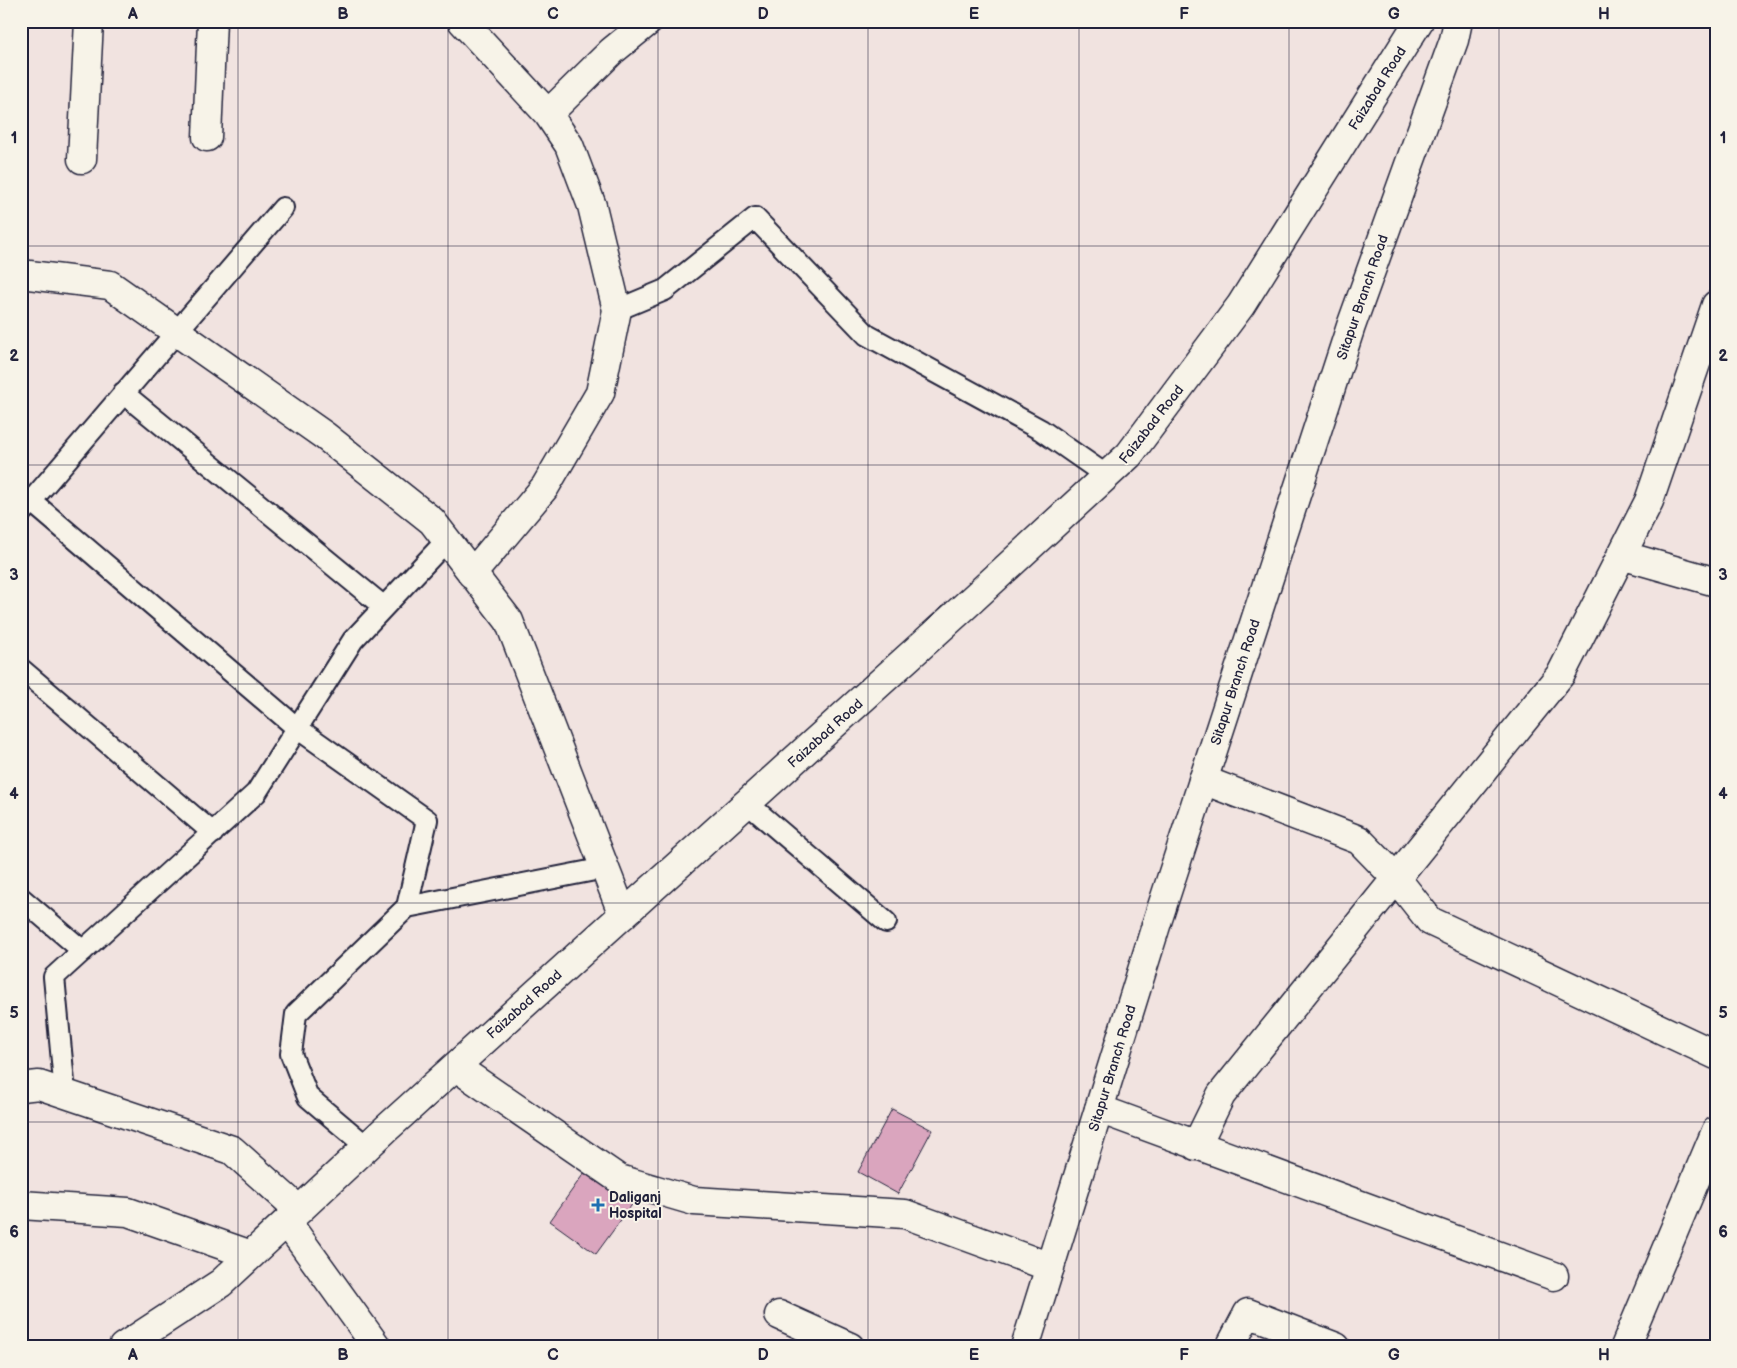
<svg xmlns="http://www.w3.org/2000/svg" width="1737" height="1368" viewBox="0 0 1737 1368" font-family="'Balsamiq Sans',sans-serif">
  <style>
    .building { fill: #daa5be; stroke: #22223b }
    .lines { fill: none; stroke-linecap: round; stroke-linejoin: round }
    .lane-casing { stroke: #22223b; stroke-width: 24 }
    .street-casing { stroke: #22223b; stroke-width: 31 }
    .secondary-casing { stroke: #22223b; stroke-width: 31 }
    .primary-casing { stroke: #22223b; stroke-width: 31 }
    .lane { stroke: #f7f3e8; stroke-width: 20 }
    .street { stroke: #f7f3e8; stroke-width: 28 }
    .secondary { stroke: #f7f3e8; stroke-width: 28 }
    .primary { stroke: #f7f3e8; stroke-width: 28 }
    .grid { fill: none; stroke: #22223b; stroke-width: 1; stroke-opacity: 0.55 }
    .poi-dot { fill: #1f6fb2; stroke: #f7f3e8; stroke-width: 2 }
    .labels { text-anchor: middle; stroke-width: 4; stroke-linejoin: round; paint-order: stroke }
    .street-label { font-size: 14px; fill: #22223b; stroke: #f7f3e8 }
    .poi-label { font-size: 14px; font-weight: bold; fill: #22223b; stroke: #f7f3e8; text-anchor: start }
    .neatline { fill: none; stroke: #22223b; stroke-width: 2 }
    .grid-label { font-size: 16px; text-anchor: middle; font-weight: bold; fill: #22223b }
  </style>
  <rect width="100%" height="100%" fill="#f1e3e0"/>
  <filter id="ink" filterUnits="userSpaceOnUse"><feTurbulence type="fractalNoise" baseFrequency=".02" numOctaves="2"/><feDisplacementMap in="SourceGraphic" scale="10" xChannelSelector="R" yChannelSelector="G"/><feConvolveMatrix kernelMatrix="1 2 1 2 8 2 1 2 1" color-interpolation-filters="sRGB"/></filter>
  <g filter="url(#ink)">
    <path class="building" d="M892 1109 932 1130 898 1194 858 1172Z
      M592 1162 639 1195 596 1254 550 1221Z"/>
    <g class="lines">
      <g class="lane-casing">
        <path id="lane" d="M617 310 665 290 755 218 867 335 1041 430 1107 476
          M123 393 384 607
          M31 501 297 728 427 820 407 907
          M21 513 283 208
          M21 669 213 833
          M747 803 886 922
          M21 898 83 951
          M65 1093 54 977 256 793 353 640 447 540
          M367 1147 308 1097 291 1054 296 1014 407 907 605 868"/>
      </g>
      <g class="street-casing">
        <path id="street" d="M462 21 548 114 569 145 592 206 617 310 600 393 545 487 472 574
          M548 114 612 51 649 21
          M207 137 212 21
          M82 159 89 21
          M21 274 110 285 325 436 432 521 509 621 623 915
          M1621 555 1716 582
          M1203 780 1359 840 1396 878 1430 921 1716 1055
          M456 1067 619 1179 694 1201 905 1214 1050 1267
          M21 1087 39 1085 232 1150 299 1210
          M1099 1109 1554 1276
          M1196 1146 1221 1095 1561 674 1649 501 1716 305
          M21 1205 128 1212 251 1255
          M287 1222 377 1347
          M779 1315 850 1347
          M1230 1347 1248 1313 1336 1347
          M1625 1347 1716 1131"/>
      </g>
      <g class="secondary-casing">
        <path id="secondary" d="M1025 1347 1158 919 1351 326 1454 40 1458 21"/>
      </g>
      <g class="primary-casing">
        <path id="primary" d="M123 1347 221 1283 387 1128 964 607 1129 455 1241 305 1419 21"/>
      </g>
      <use href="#lane" class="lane"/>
      <use href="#street" class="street"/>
      <use href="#secondary" class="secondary"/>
      <use href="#primary" class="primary"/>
    </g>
  </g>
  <path class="grid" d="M238 21V1347M448 21V1347M658 21V1347M868 21V1347M1079 21V1347M1289 21V1347M1499 21V1347M21 246H1716M21 465H1716M21 684H1716M21 903H1716M21 1122H1716"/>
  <path class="poi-dot" d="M595.5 1197.5h5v5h5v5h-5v5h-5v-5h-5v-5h5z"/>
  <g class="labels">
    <g class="street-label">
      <text transform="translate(1377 88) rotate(-58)" y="5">Faizabad Road</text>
      <text transform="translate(1362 297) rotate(-71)" y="5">Sitapur Branch Road</text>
      <text transform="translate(1151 424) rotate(-52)" y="5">Faizabad Road</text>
      <text transform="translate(1235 682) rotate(-72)" y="5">Sitapur Branch Road</text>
      <text transform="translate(825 733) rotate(-42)" y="5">Faizabad Road</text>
      <text transform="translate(524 1004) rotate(-42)" y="5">Faizabad Road</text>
      <text transform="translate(1112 1068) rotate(-73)" y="5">Sitapur Branch Road</text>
    </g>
    <g class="poi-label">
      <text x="609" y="1202">Daliganj<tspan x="609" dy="16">Hospital</tspan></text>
    </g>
  </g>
  <rect width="1737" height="1368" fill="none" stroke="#f7f3e8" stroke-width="55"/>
  <rect x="28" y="28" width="1682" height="1312" class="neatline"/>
  <g class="grid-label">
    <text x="133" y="19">A</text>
    <text x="343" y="19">B</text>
    <text x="553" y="19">C</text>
    <text x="763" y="19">D</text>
    <text x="974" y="19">E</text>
    <text x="1184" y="19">F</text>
    <text x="1394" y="19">G</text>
    <text x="1604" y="19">H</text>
    <text x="14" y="143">1</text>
    <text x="1723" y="143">1</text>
    <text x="14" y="361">2</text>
    <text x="1723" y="361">2</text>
    <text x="14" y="580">3</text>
    <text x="1723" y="580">3</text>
    <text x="14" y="799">4</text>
    <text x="1723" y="799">4</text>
    <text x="14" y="1018">5</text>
    <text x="1723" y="1018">5</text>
    <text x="14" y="1237">6</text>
    <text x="1723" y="1237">6</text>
    <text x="133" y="1360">A</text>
    <text x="343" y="1360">B</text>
    <text x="553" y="1360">C</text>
    <text x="763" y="1360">D</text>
    <text x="974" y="1360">E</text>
    <text x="1184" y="1360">F</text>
    <text x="1394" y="1360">G</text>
    <text x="1604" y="1360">H</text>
  </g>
</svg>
